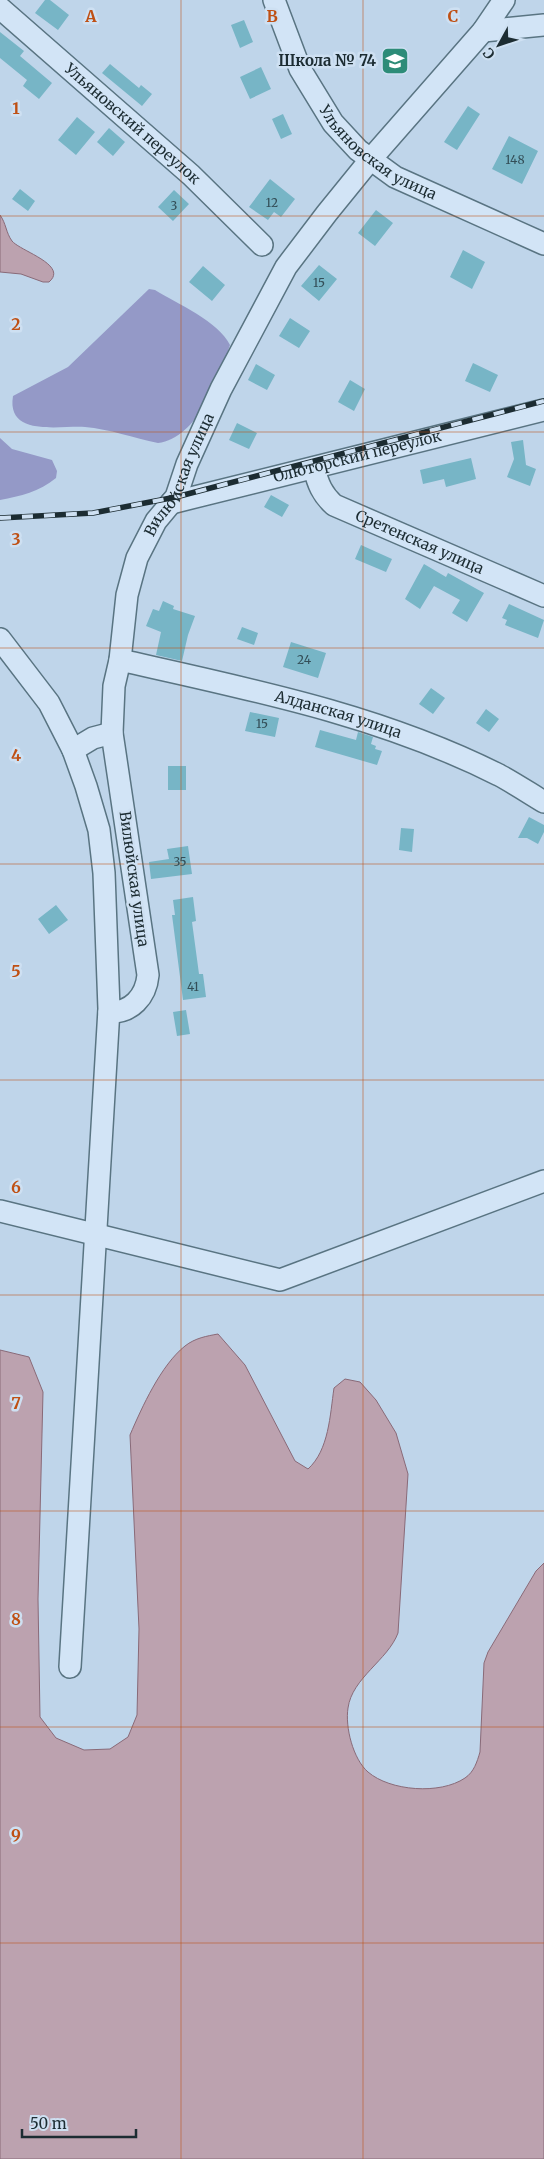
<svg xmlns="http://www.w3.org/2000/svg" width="544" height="2159" viewBox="0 0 544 2159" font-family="Merriweather,serif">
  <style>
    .green { fill: #9499c7 }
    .water { fill: #bca2af; stroke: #896a78 }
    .building { fill: #77b5c6 }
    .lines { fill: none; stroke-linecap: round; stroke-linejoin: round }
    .minor-casing { stroke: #597482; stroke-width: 24 }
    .minor { stroke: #d2e4f6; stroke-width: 21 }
    .rail-casing { stroke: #1c2c32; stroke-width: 5.5 }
    .rail { stroke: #cee0f2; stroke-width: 4; stroke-dasharray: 11; stroke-linecap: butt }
    .grid { fill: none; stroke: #bf5014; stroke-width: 1; stroke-opacity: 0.55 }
    .labels { text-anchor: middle; stroke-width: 5; stroke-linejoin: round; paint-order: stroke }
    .number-label { font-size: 12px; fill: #334e57 }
    .poi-label { font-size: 15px; font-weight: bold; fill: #1c2c32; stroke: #cee0f2; text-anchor: end }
    .street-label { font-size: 15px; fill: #1c2c32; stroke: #cee0f2 }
    .grid-label { font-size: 16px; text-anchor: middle; font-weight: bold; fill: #bf5014; stroke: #cee0f2; stroke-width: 5; stroke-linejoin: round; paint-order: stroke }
  </style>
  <rect width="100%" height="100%" fill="#bfd5ea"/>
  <path class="green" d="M149 289 155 290C178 304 218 321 230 345 218 379 198 438 158 443 134 438 109 429 85 427 62 425 6 438 13 396L68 367Z
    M0 438 12 449 52 460 57 471 56 478C39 492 21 496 0 500Z"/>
  <path class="water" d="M0 215C6 223 6 233 12 241 20 251 69 265 49 282H43L21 274 0 272Z
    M218 1334 245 1365 295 1461 308 1469C329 1450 330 1415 334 1388L345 1379 360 1382 376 1400 396 1433 408 1474 398 1633C388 1660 352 1678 348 1708 345 1727 353 1759 368 1772 390 1791 440 1795 465 1778 474 1772 477 1762 480 1752L484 1663 488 1652 536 1571 544 1563V2159H0V1350L29 1357 43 1392 38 1599 40 1717 56 1738 84 1750 110 1749 128 1737 137 1715 139 1629 130 1435C142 1407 161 1365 185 1346 195 1338 207 1336 218 1334Z"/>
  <path class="building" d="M45 0H50L69 15 58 30 35 13Z
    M244 20 253 42 240 48 231 25Z
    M0 32 24 51 20 56 52 83 39 99 23 86 27 80 0 58Z
    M110 64 139 88 141 85 152 94 142 106 102 73Z
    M261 67 271 89 250 99 240 77Z
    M468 106 480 114 457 150 444 142Z
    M283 114 292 134 281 139 272 119Z
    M77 117 95 132 76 155 58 140Z
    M109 128 125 142 113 156 97 142Z
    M509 136 538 151 522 184 492 169Z
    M270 179 295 199 281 217 274 212 268 220 249 207Z
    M20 189 35 201 28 211 12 199Z
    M174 190 189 204 173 221 158 207Z
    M376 210 393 223 375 246 358 233Z
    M463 250 485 262 472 289 450 277Z
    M319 265 337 279 319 301 301 286Z
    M203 266 225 285 212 301 189 282Z
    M290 318 310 331 299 348 279 336Z
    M473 363 498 375 490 392 465 381Z
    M256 364 275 375 267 390 248 380Z
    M350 380 365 389 354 411 338 402Z
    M237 423 257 433 249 449 229 440Z
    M523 440 526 465 536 469 530 486 507 477 514 459 511 442Z
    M471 458 476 479 446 487 444 479 423 484 420 470Z
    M271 495 289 505 282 517 264 507Z
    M361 545 392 559 386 572 355 559Z
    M424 564 446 577 448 573 484 593 467 622 452 613 460 600 434 586 420 609 405 599Z
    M163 601 174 606 173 609 195 616 188 635 182 661 156 655 161 632 146 626 153 609 159 611Z
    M509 604 544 620 538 638 505 625 507 620 502 618Z
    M242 627 258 633 254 645 237 639Z
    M291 642 326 653 318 678 283 667Z
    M431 688 445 698 433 714 419 704Z
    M486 709 499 719 489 732 476 723Z
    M250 712 279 718 275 737 245 731Z
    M320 730 356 740 358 732 373 737 371 744 376 746 375 749 382 751 377 765 315 747Z
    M168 766H186V790H168Z
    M529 817 544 825V832L538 844 527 838H518Z
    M401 828 414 829 412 852 399 850Z
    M188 846 192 874 151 879 149 862 169 859 167 849Z
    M193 897 196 921 192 922 199 974H203L206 997 183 1000 172 915H175L173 900Z
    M56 905 68 920 49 934 38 919Z
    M186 1010 190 1034 177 1036 173 1012Z"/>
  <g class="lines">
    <g class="minor-casing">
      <g id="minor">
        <path id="s1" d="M274 0 300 69 333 123 358 150 395 177 544 244"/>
        <path id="s2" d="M0 8 191 175 262 245"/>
        <path d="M483 31 544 25"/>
        <path id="s3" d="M314 468C318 484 322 494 334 505L544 596"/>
        <path id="s4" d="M171 503 544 410"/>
        <path d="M0 639 49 703 73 750 86 786 99 830 104 873 109 1009 70 1667"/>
        <path id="s5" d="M120 660C249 689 380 715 499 775 514 783 529 793 544 802"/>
        <path d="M73 750 93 738 112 733"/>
        <path id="s6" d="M109 1012C131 1013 146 997 148 975L112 733 114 686 120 660 127 595 137 558 156 521 176 497 187 464 221 389 286 267 327 213 370 160 483 31 504 0"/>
        <path d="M0 1211 280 1280 544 1181"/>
      </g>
    </g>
    <use href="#minor" class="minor"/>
    <g class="rail-casing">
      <path id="rail" d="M0 518 93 513 176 497 544 401"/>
    </g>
    <use href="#rail" class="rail"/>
  </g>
  <path class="grid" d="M181 0V2159M363 0V2159M0 216H544M0 432H544M0 648H544M0 864H544M0 1080H544M0 1295H544M0 1511H544M0 1727H544M0 1943H544"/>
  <defs>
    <g id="school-square" transform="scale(1.4375)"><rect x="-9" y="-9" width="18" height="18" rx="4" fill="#2d8c78" stroke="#cee0f2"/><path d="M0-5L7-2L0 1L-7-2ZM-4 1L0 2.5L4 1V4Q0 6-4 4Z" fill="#fff"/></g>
  </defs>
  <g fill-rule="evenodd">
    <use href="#school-square" x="395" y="61"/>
  </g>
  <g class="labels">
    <g class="number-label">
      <text x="515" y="164">148</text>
      <text x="272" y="207">12</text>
      <text x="174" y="210">3</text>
      <text x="319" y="287">15</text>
      <text x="304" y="664">24</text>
      <text x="262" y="728">15</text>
      <text x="180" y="866">35</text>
      <text x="193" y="991">41</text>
    </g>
    <g class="poi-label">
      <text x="376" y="66">Школа № 74</text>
    </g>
    <g class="street-label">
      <text dy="5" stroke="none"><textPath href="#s2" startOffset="176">Ульяновский переулок</textPath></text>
      <text dy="5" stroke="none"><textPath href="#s1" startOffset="191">Ульяновская улица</textPath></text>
      <text dy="5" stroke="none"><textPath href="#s4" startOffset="192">Олюторский переулок</textPath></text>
      <text dy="5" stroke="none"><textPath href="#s6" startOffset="576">Вилюйская улица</textPath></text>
      <text dy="5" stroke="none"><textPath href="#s3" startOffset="136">Сретенская улица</textPath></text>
      <text dy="5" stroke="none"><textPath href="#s5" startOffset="225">Алданская улица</textPath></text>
      <text transform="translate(134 879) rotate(82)" y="5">Вилюйская улица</text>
    </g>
  </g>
  <g class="grid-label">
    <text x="91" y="22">A</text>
    <text x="272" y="22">B</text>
    <text x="453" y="22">C</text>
    <text x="16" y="114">1</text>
    <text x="16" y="330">2</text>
    <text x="16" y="545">3</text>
    <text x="16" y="761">4</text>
    <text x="16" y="977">5</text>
    <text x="16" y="1193">6</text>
    <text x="16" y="1409">7</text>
    <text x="16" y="1625">8</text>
    <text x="16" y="1841">9</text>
  </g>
  <g transform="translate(499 45) rotate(230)" stroke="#cee0f2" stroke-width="4" paint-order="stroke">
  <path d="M0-4L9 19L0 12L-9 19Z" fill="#1c2c32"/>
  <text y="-8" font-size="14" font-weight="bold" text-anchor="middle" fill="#1c2c32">С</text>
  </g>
  <path d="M22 2129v8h114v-8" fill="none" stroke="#1c2c32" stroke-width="2.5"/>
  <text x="30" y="2129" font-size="15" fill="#1c2c32" stroke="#cee0f2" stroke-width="4" paint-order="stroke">50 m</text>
</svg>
